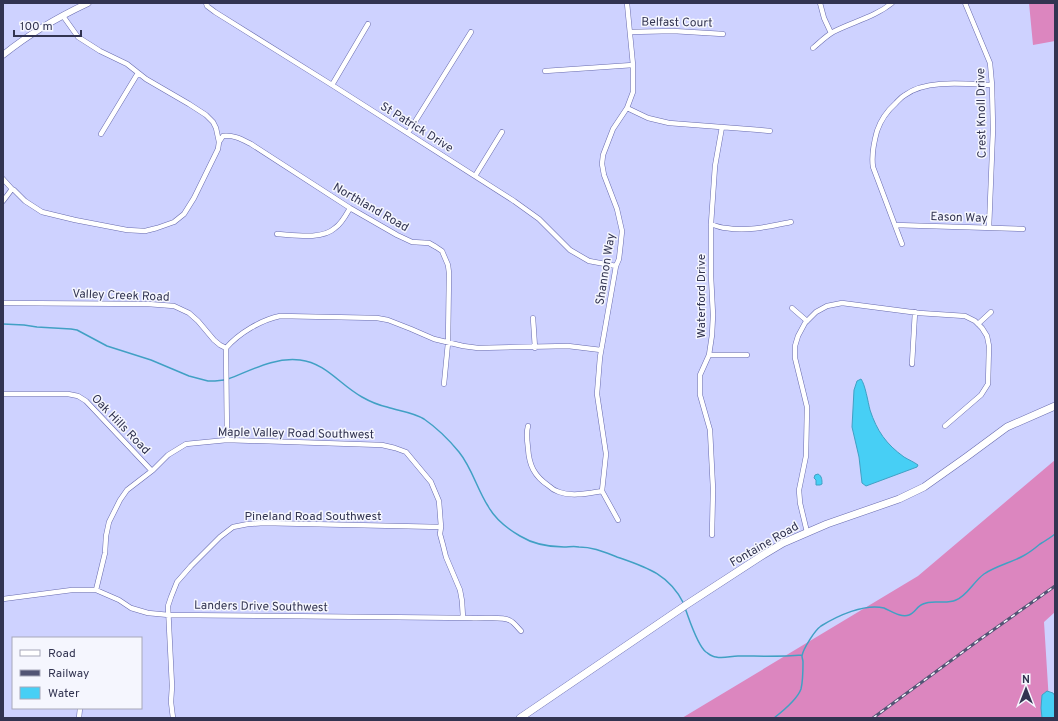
<svg xmlns="http://www.w3.org/2000/svg" width="1058" height="721" viewBox="0 0 1058 721" font-family="Overpass,sans-serif">
  <style>
    .forest { fill: #dc86bf }
    .water { fill: #47cff5; stroke: #41a0c4 }
    .lines { fill: none; stroke-linecap: round; stroke-linejoin: round }
    .stream { stroke: #41a0c4; stroke-width: 1.5 }
    .minor-casing { stroke: #686bae; stroke-width: 5.5 }
    .tertiary-casing { stroke: #686bae; stroke-width: 7 }
    .secondary-casing { stroke: #686bae; stroke-width: 8 }
    .minor { stroke: #fff; stroke-width: 4.5 }
    .tertiary { stroke: #fff; stroke-width: 6 }
    .secondary { stroke: #fff; stroke-width: 7 }
    .rail-casing { stroke: #525474; stroke-width: 3 }
    .rail { stroke: #f5f6fe; stroke-width: 1.5; stroke-dasharray: 4.5; stroke-linecap: butt }
    .labels { text-anchor: middle; stroke-width: 3; stroke-linejoin: round; paint-order: stroke }
    .street-label { font-size: 12px; fill: #323451; stroke: #f5f6fe }
  </style>
  <rect width="100%" height="100%" fill="#ced2ff"/>
  <path class="forest" d="M1029 3H1055V41L1033 45Z
    M1055 460V612L1044 622 1050 718H682L918 576Z"/>
  <path class="water" d="M861 379C865 384 868 402 870 410 877 431 886 444 904 457 909 460 914 462 918 465L917 467 866 486 862 483 859 457 852 427 854 390 857 381Z
    M818 474C822 476 822 480 822 484L820 485H816V480L814 478 815 475Z
    M1047 691 1053 693 1055 696V718H1042L1041 708 1042 695Z"/>
  <g class="lines">
    <path class="stream" d="M3 324 24 325 37 327 71 329 77 330 107 346 151 360 189 376 208 381H215L224 380
      M228 379C252 370 274 357 300 360 326 363 340 385 362 397 369 401 378 405 387 407 399 411 413 412 424 419 437 428 450 441 459 452 472 468 477 489 488 506 495 519 508 529 520 536 533 544 550 547 564 547 569 547 574 546 579 547 593 547 604 552 617 557 646 567 669 574 684 604
      M685 608C689 618 697 645 706 652 709 654 712 657 716 657 723 659 731 656 738 656 759 656 780 657 802 655
      M774 718C783 711 797 700 801 689 803 681 803 671 803 662 803 660 802 658 802 656 803 649 815 630 821 626 837 616 865 603 884 608 891 611 901 618 909 615 915 613 917 606 923 604 933 599 945 605 956 600 967 596 974 581 984 574 996 566 1010 563 1023 556 1029 553 1034 549 1040 544 1045 541 1050 538 1055 534"/>
    <g class="minor-casing">
      <path id="minor" d="M206 3 207 6 215 12 332 85 514 201 539 219 570 250 589 261 616 266
        M820 3 824 18 831 33
        M965 3 990 63 992 85 993 129 989 228
        M630 32 673 31 723 34
        M813 48C819 43 826 36 833 32 852 22 875 17 892 3
        M545 71 633 65
        M332 85 368 24
        M627 108 648 118 669 123 760 130 770 131
        M408 133 471 32
        M101 134 138 73
        M219 142 223 136C234 135 241 139 251 144L350 208 397 235 412 242 429 243 436 247 442 251 448 265 449 273 448 343 444 384
        M475 176 502 132
        M3 179 12 189 14 190 25 201 42 212 75 220 127 230 145 231 157 228 174 222 184 214 194 198 218 149 219 142 216 128 213 122 206 115 189 104 146 79 127 64 100 51 78 37 63 16
        M3 201 12 189
        M711 224C716 226 721 228 726 228 748 232 771 226 791 222
        M895 225 1023 229
        M277 234C294 235 322 240 335 228 342 223 346 215 350 208
        M902 244 873 167C871 154 874 142 877 131 881 119 887 111 896 103 899 100 901 97 905 95 926 79 967 84 992 85
        M3 303 148 304 174 306 189 313 198 321 214 340 220 345 226 348
        M792 308 807 321
        M533 318 535 348
        M978 324 991 312
        M226 348C239 333 261 320 280 316L377 318 388 320 411 329 434 339 463 346 478 348 568 346 601 350
        M226 348 227 440
        M709 355H747
        M912 364 915 312
        M3 394H68L78 396 86 401 151 470
        M528 426C526 433 527 440 528 448 529 465 534 476 549 486 552 489 556 491 559 492 573 497 589 493 602 491
        M618 520 602 491 606 454 597 394 600 357 616 266 619 259 621 241 622 231 617 209 604 175 602 164 603 155 613 129 627 108 633 92V65L627 3
        M807 532 800 503 799 490 806 456 807 407 795 358V346L798 336 805 323 816 312 827 306 842 303 919 313 965 316 975 321 982 328 987 336 989 346 988 384 981 395 945 426
        M712 535 713 489 710 430 700 395V375L709 355 712 335 713 315 711 276V224L715 166 722 127
        M96 590 105 553 106 536 109 522 120 500 127 490 153 470 168 455 186 444 227 440 382 445 395 448 406 452 431 482 439 501 441 527 440 534 443 545 446 557 460 590 462 601 463 618
        M3 599 72 590H96L119 600 131 608 148 613 169 615 471 618C481 619 502 616 509 620 514 622 517 627 521 631
        M79 718 80 708
        M173 718 171 702 172 686 168 606 171 597 177 582 191 566 220 537 233 527 248 524 264 523 441 527"/>
    </g>
    <g class="tertiary-casing">
      <path id="tertiary" d="M3 55C29 34 58 17 88 3"/>
    </g>
    <g class="secondary-casing">
      <path id="secondary" d="M520 718 686 605 763 555 783 543 827 524 899 499 924 487 965 458 1007 427 1055 406"/>
    </g>
    <use href="#minor" class="minor"/>
    <use href="#tertiary" class="tertiary"/>
    <use href="#secondary" class="secondary"/>
    <g class="rail-casing">
      <path id="rail" d="M873 718 979 640 1055 586"/>
    </g>
    <use href="#rail" class="rail"/>
  </g>
  <g class="labels">
    <g class="street-label">
      <text transform="translate(677 22) rotate(1)" y="4">Belfast Court</text>
      <text transform="translate(981 113) rotate(-91)" y="4">Crest Knoll Drive</text>
      <text transform="translate(417 127) rotate(32)" y="4">St Patrick Drive</text>
      <text transform="translate(371 207) rotate(30)" y="4">Northland Road</text>
      <text transform="translate(959 217) rotate(2)" y="4">Eason Way</text>
      <text transform="translate(605 269) rotate(-81)" y="4">Shannon Way</text>
      <text transform="translate(121 295) rotate(2)" y="4">Valley Creek Road</text>
      <text transform="translate(701 296) rotate(-90)" y="4">Waterford Drive</text>
      <text transform="translate(121 424) rotate(46)" y="4">Oak Hills Road</text>
      <text transform="translate(296 433) rotate(1)" y="4">Maple Valley Road Southwest</text>
      <text x="313" y="520">Pineland Road Southwest</text>
      <text transform="translate(764 544) rotate(-30)" y="4">Fontaine Road</text>
      <text transform="translate(261 606) rotate(1)" y="4">Landers Drive Southwest</text>
    </g>
  </g>
  <rect width="1058" height="721" fill="none" stroke="#323451" stroke-width="8"/>
  <rect x="12" y="637" width="130" height="72" fill="#f5f6fe" stroke="#a7a8b9"/>
  <rect x="20" y="650" width="20" height="6" fill="#ffffff" stroke="#a7a8b9"/>
  <text x="48" y="657" font-size="12" fill="#323451">Road</text>
  <rect x="20" y="670" width="20" height="6" fill="#525474" stroke="#a7a8b9"/>
  <text x="48" y="677" font-size="12" fill="#323451">Railway</text>
  <rect x="20" y="687" width="20" height="12" fill="#47cff5" stroke="#a7a8b9"/>
  <text x="48" y="697" font-size="12" fill="#323451">Water</text>
  <g transform="translate(1026 689)" stroke="#f5f6fe" stroke-width="3" paint-order="stroke">
  <path d="M0-3L7 15L0 10L-7 15Z" fill="#323451"/>
  <text y="-6" font-size="11" font-weight="bold" text-anchor="middle" fill="#323451">N</text>
  </g>
  <path d="M14 30v6h67v-6" fill="none" stroke="#323451" stroke-width="2"/>
  <text x="20" y="30" font-size="12" fill="#323451" stroke="#f5f6fe" stroke-width="3" paint-order="stroke">100 m</text>
</svg>
